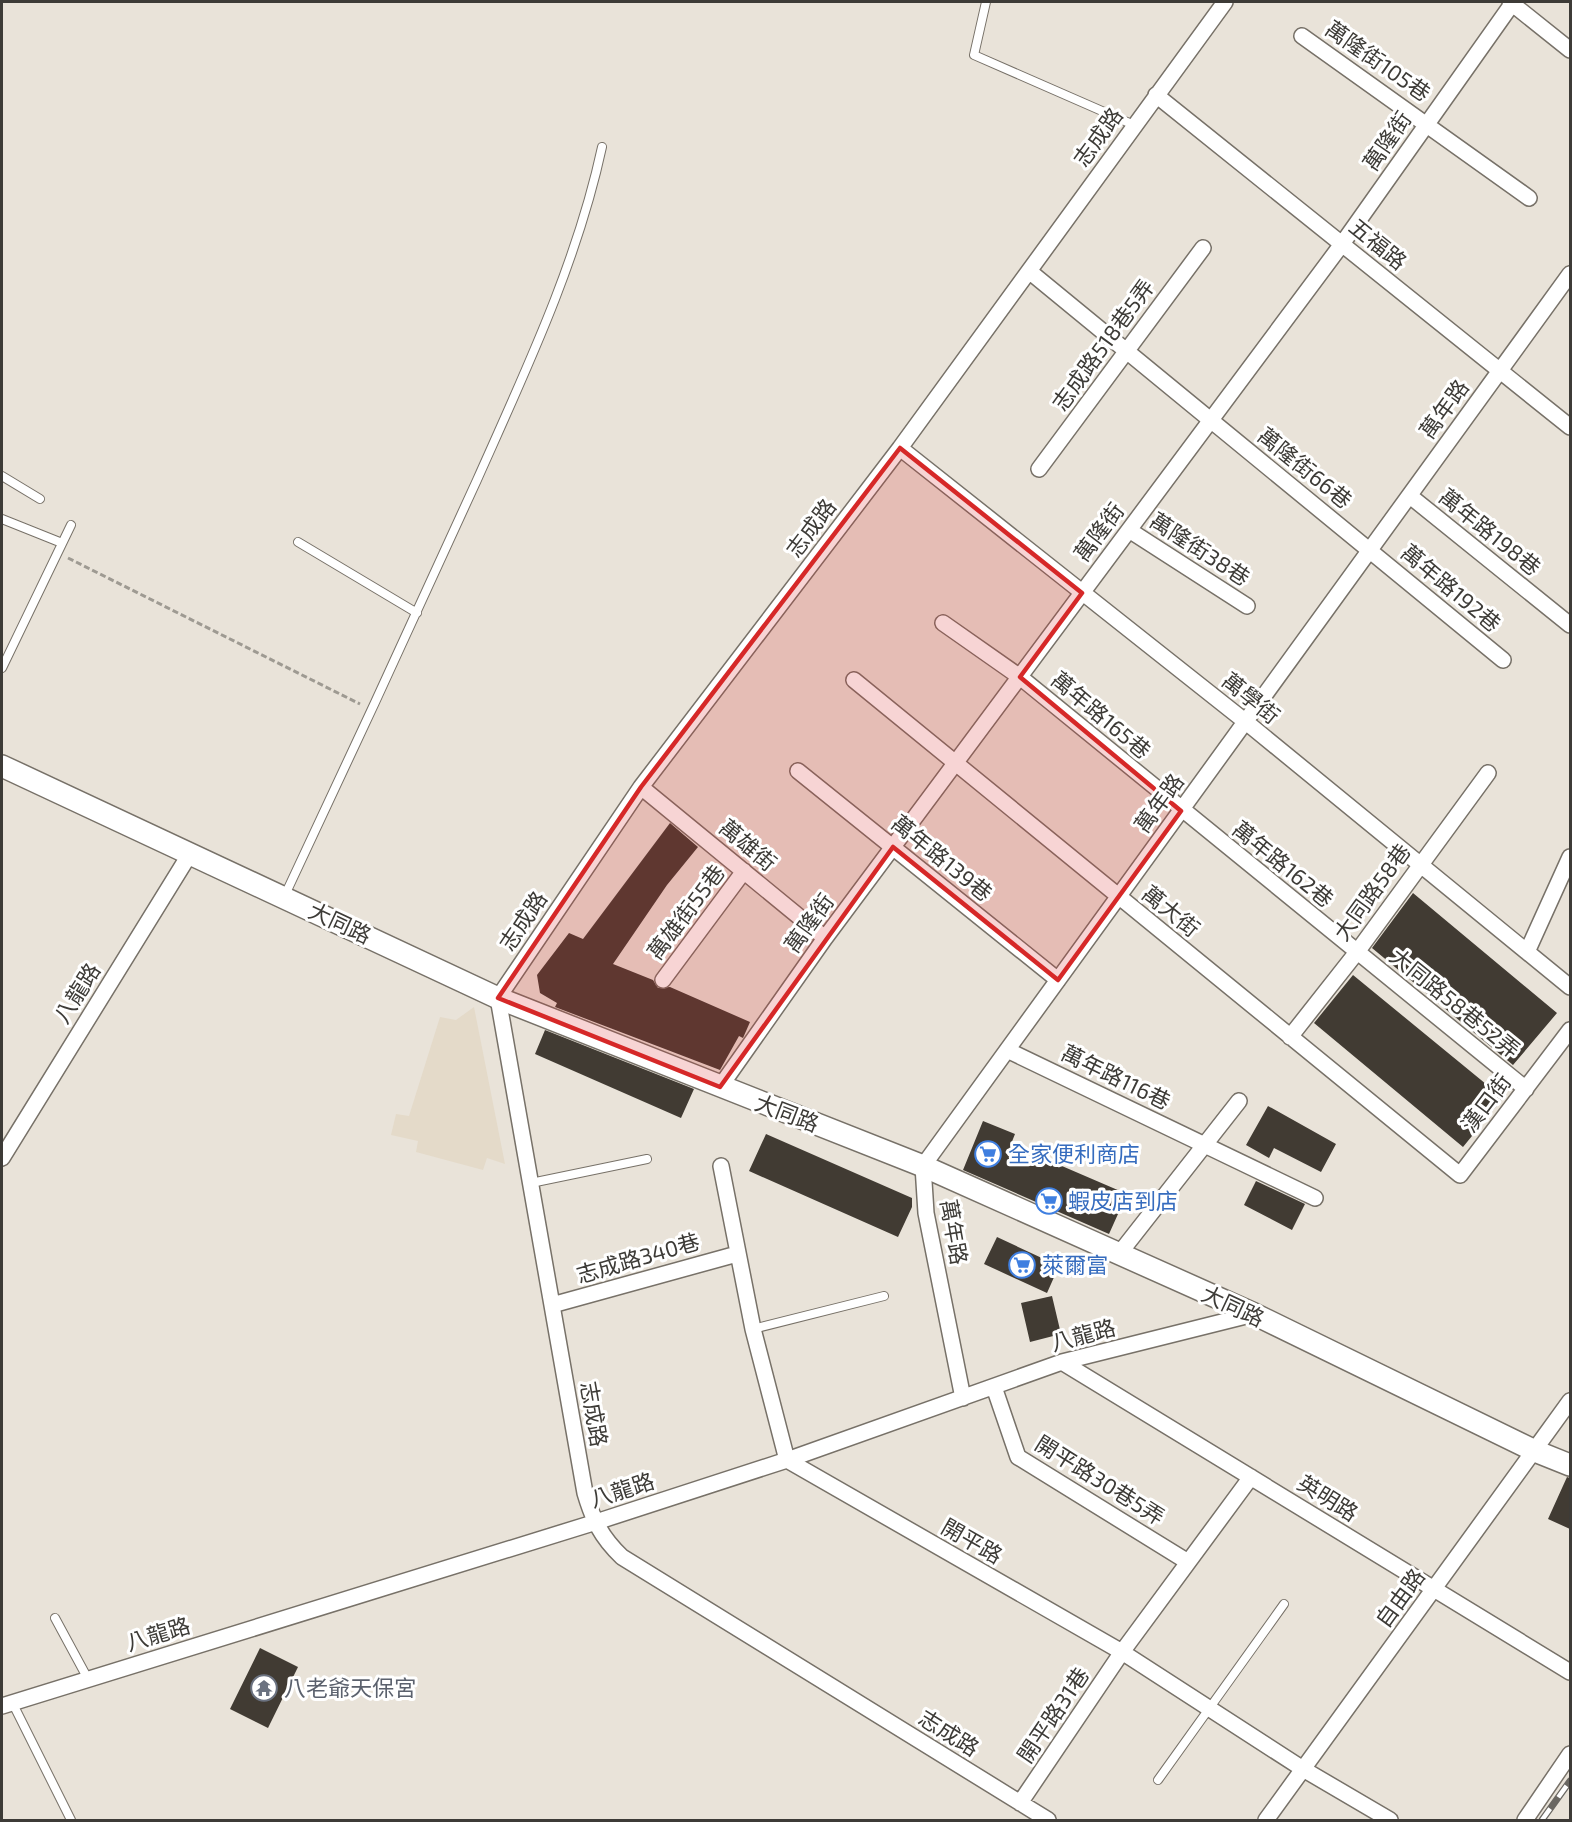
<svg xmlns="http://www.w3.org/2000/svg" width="1572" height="1822" viewBox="0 0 1572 1822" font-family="'Exo 2','Noto Sans TC',sans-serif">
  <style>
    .built { fill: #e4dac9 }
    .building { fill: #413b33 }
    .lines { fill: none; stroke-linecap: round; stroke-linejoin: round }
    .lane-casing { stroke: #777168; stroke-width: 10 }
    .street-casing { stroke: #777168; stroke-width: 18 }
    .secondary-casing { stroke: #777168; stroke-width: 24 }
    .path { stroke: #9e9a92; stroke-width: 3; stroke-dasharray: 6 3; stroke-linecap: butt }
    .lane { stroke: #fff; stroke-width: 8 }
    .street { stroke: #fff; stroke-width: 15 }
    .secondary { stroke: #fff; stroke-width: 21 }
    .rail-casing { stroke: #6a6762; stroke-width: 7 }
    .rail { stroke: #fff; stroke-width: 4.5; stroke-dasharray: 14; stroke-linecap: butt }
    .marked { fill: #d62828; fill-opacity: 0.2; stroke: #d62828; stroke-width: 4.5; stroke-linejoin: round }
    .labels { text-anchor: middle; stroke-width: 6; stroke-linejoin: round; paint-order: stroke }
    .street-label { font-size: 22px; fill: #3d3b37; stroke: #fff }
    .shop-label { font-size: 22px; fill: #366cbe; stroke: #fff; text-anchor: start }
    .worship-label { font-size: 22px; fill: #5b616d; stroke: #fff; text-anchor: start }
  </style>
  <rect width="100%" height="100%" fill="#e9e3d9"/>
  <path class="built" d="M474 1007 505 1164 487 1158 483 1170 416 1152 418 1141 391 1135 396 1114 409 1116 440 1017 456 1020Z"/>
  <path class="building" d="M670 823 698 847 667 885 613 964 653 980 658 988 670 987 750 1022 743 1038 739 1036 720 1070 555 1007 557 1003 540 993 537 975 569 933 583 939Z
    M1413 893 1557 1013 1513 1065 1372 948Z
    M1353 975 1503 1098 1463 1147 1314 1023Z
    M545 1030 694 1089 681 1118 535 1054Z
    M1268 1106 1336 1144 1321 1172 1274 1148 1269 1158 1246 1145Z
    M983 1121 1015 1134 1011 1144 1127 1194 1109 1234 963 1170Z
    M766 1134 912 1198V1207L898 1237 749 1171Z
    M1256 1181 1305 1204 1292 1230 1244 1205Z
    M997 1237 1059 1266 1047 1293 984 1264Z
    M1052 1296 1061 1334 1030 1342 1021 1303Z
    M1567 1477 1570 1478V1529L1548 1519Z
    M260 1648 298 1667 268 1728 230 1709Z"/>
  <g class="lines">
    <g class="lane-casing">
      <path id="lane" d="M986 2 974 55 1134 125
        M2 476 40 499
        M2 519 62 543
        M298 542 417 613
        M2 668 71 525
        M285 895C350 757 414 619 477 480 525 372 577 263 602 147
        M531 1183 647 1159
        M753 1329 884 1296
        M55 1618 88 1679
        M12 1702 71 1820
        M1158 1780 1284 1604"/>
    </g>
    <g class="street-casing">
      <path id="street" d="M1510 2 1570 50
        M1302 36 1529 198
        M1156 95 1570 427
        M1029 271 1503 660
        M900 448 1246 722 1570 987
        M1039 469 1203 248
        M1410 496 1570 625
        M1129 530 1247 606
        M943 623 1020 677 1526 1089
        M854 680 1460 1175 1570 1030
        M798 771 1058 980
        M641 787 825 938
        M1527 952 1570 857
        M663 980 744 871
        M1290 1037 1357 952 1488 773
        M1007 1050 1315 1198
        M720 1087 825 938 1342 244 1512 4
        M2 1158 191 852
        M721 1166 753 1329 787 1460 1122 1652 1303 1769 1390 1820
        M1119 1254 1239 1101
        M552 1305 737 1254
        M1062 1362 1570 1672
        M994 1387 1018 1457 1188 1562
        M963 1398 926 1213 923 1166 1570 274
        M2 1706 593 1523 787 1460 1062 1362 1254 1314
        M1020 1803 1122 1652 1251 1477
        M1048 1820 622 1557C601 1537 593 1520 585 1493L498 998 641 787 900 448 1225 2
        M1266 1820 1570 1401
        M1525 1820 1570 1754"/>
    </g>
    <g class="secondary-casing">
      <path id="secondary" d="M2 766 498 998 923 1166 1254 1314 1535 1451 1570 1465"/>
    </g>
    <path class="path" d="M68 558 360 704"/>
    <use href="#lane" class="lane"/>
    <use href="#street" class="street"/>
    <use href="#secondary" class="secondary"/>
    <g class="rail-casing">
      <path id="rail" d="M1542 1820 1570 1781"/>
    </g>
    <use href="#rail" class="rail"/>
  </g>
  <path class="marked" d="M900 448 1082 593 1020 677 1181 811 1058 980 893 847 720 1087 498 998 641 787Z"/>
  <defs>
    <g id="supermarket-ring" transform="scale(1.35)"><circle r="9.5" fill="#fff" stroke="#3f7fe0" stroke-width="1.5"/><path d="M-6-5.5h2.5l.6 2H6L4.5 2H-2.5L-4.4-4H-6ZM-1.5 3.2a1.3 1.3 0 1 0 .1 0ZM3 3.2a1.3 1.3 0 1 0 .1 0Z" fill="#3f7fe0"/></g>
    <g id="temple-ring" transform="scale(1.35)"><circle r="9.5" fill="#fff" stroke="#6b7280" stroke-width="1.5"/><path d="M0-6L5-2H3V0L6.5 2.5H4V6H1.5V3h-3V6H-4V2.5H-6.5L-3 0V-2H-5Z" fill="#6b7280"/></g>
  </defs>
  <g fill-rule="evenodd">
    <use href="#supermarket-ring" x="988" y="1154"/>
    <use href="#supermarket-ring" x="1049" y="1201"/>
    <use href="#supermarket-ring" x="1022" y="1265"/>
    <use href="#temple-ring" x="264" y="1688"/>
  </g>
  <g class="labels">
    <g class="street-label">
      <text transform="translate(1378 61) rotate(35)" y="8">萬隆街105巷</text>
      <text transform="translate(1098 137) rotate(-54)" y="8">志成路</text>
      <text transform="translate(1387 141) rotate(-55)" y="8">萬隆街</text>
      <text transform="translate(1378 244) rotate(39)" y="8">五福路</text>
      <text transform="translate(1103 345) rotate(-54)" y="8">志成路518巷5弄</text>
      <text transform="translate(1444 409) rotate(-54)" y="8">萬年路</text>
      <text transform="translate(1305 468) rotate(39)" y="8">萬隆街66巷</text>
      <text transform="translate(811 528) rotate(-53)" y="8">志成路</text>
      <text transform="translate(1099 532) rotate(-53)" y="8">萬隆街</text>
      <text transform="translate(1490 532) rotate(39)" y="8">萬年路198巷</text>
      <text transform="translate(1200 549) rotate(33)" y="8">萬隆街38巷</text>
      <text transform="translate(1451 588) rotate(40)" y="8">萬年路192巷</text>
      <text transform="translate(1251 698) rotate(39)" y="8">萬學街</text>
      <text transform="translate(1101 715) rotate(40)" y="8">萬年路165巷</text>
      <text transform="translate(1159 803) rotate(-54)" y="8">萬年路</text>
      <text transform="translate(748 845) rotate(40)" y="8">萬雄街</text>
      <text transform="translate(942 858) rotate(39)" y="8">萬年路139巷</text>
      <text transform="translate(1283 864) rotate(39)" y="8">萬年路162巷</text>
      <text transform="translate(1372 892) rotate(-54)" y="8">大同路58巷</text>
      <text transform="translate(1171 911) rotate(39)" y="8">萬大街</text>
      <text transform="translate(686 912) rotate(-53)" y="8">萬雄街55巷</text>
      <text transform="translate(523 921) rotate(-56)" y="8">志成路</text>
      <text transform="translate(340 923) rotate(25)" y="8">大同路</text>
      <text transform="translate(809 923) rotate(-54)" y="8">萬隆街</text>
      <text transform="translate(77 993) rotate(-58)" y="8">八龍路</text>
      <text transform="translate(1455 1003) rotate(39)" y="8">大同路58巷52弄</text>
      <text transform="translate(1116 1077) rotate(26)" y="8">萬年路116巷</text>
      <text transform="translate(1486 1103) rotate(-53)" y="8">漢口街</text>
      <text transform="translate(787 1113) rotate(21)" y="8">大同路</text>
      <text transform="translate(954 1232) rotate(80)" y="8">萬年路</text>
      <text transform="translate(638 1258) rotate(-16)" y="8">志成路340巷</text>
      <text transform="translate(1233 1306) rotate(25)" y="8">大同路</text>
      <text transform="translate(1083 1335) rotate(-15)" y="8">八龍路</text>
      <text transform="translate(594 1414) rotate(80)" y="8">志成路</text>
      <text transform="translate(1100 1480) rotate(32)" y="8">開平路30巷5弄</text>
      <text transform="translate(622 1490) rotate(-18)" y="8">八龍路</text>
      <text transform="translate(1328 1498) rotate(32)" y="8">英明路</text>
      <text transform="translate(972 1541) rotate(30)" y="8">開平路</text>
      <text transform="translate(1400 1598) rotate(-54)" y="8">自由路</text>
      <text transform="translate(158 1634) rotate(-17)" y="8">八龍路</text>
      <text transform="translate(1053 1715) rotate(-56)" y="8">開平路31巷</text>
      <text transform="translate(949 1733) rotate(32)" y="8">志成路</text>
    </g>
    <g class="shop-label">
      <text x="1008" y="1162">全家便利商店</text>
      <text x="1068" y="1209">蝦皮店到店</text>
      <text x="1042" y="1273">萊爾富</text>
    </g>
    <g class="worship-label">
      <text x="284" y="1696">八老爺天保宮</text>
    </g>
  </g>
  <rect width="1572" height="1822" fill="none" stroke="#3d3b37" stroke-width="6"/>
</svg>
